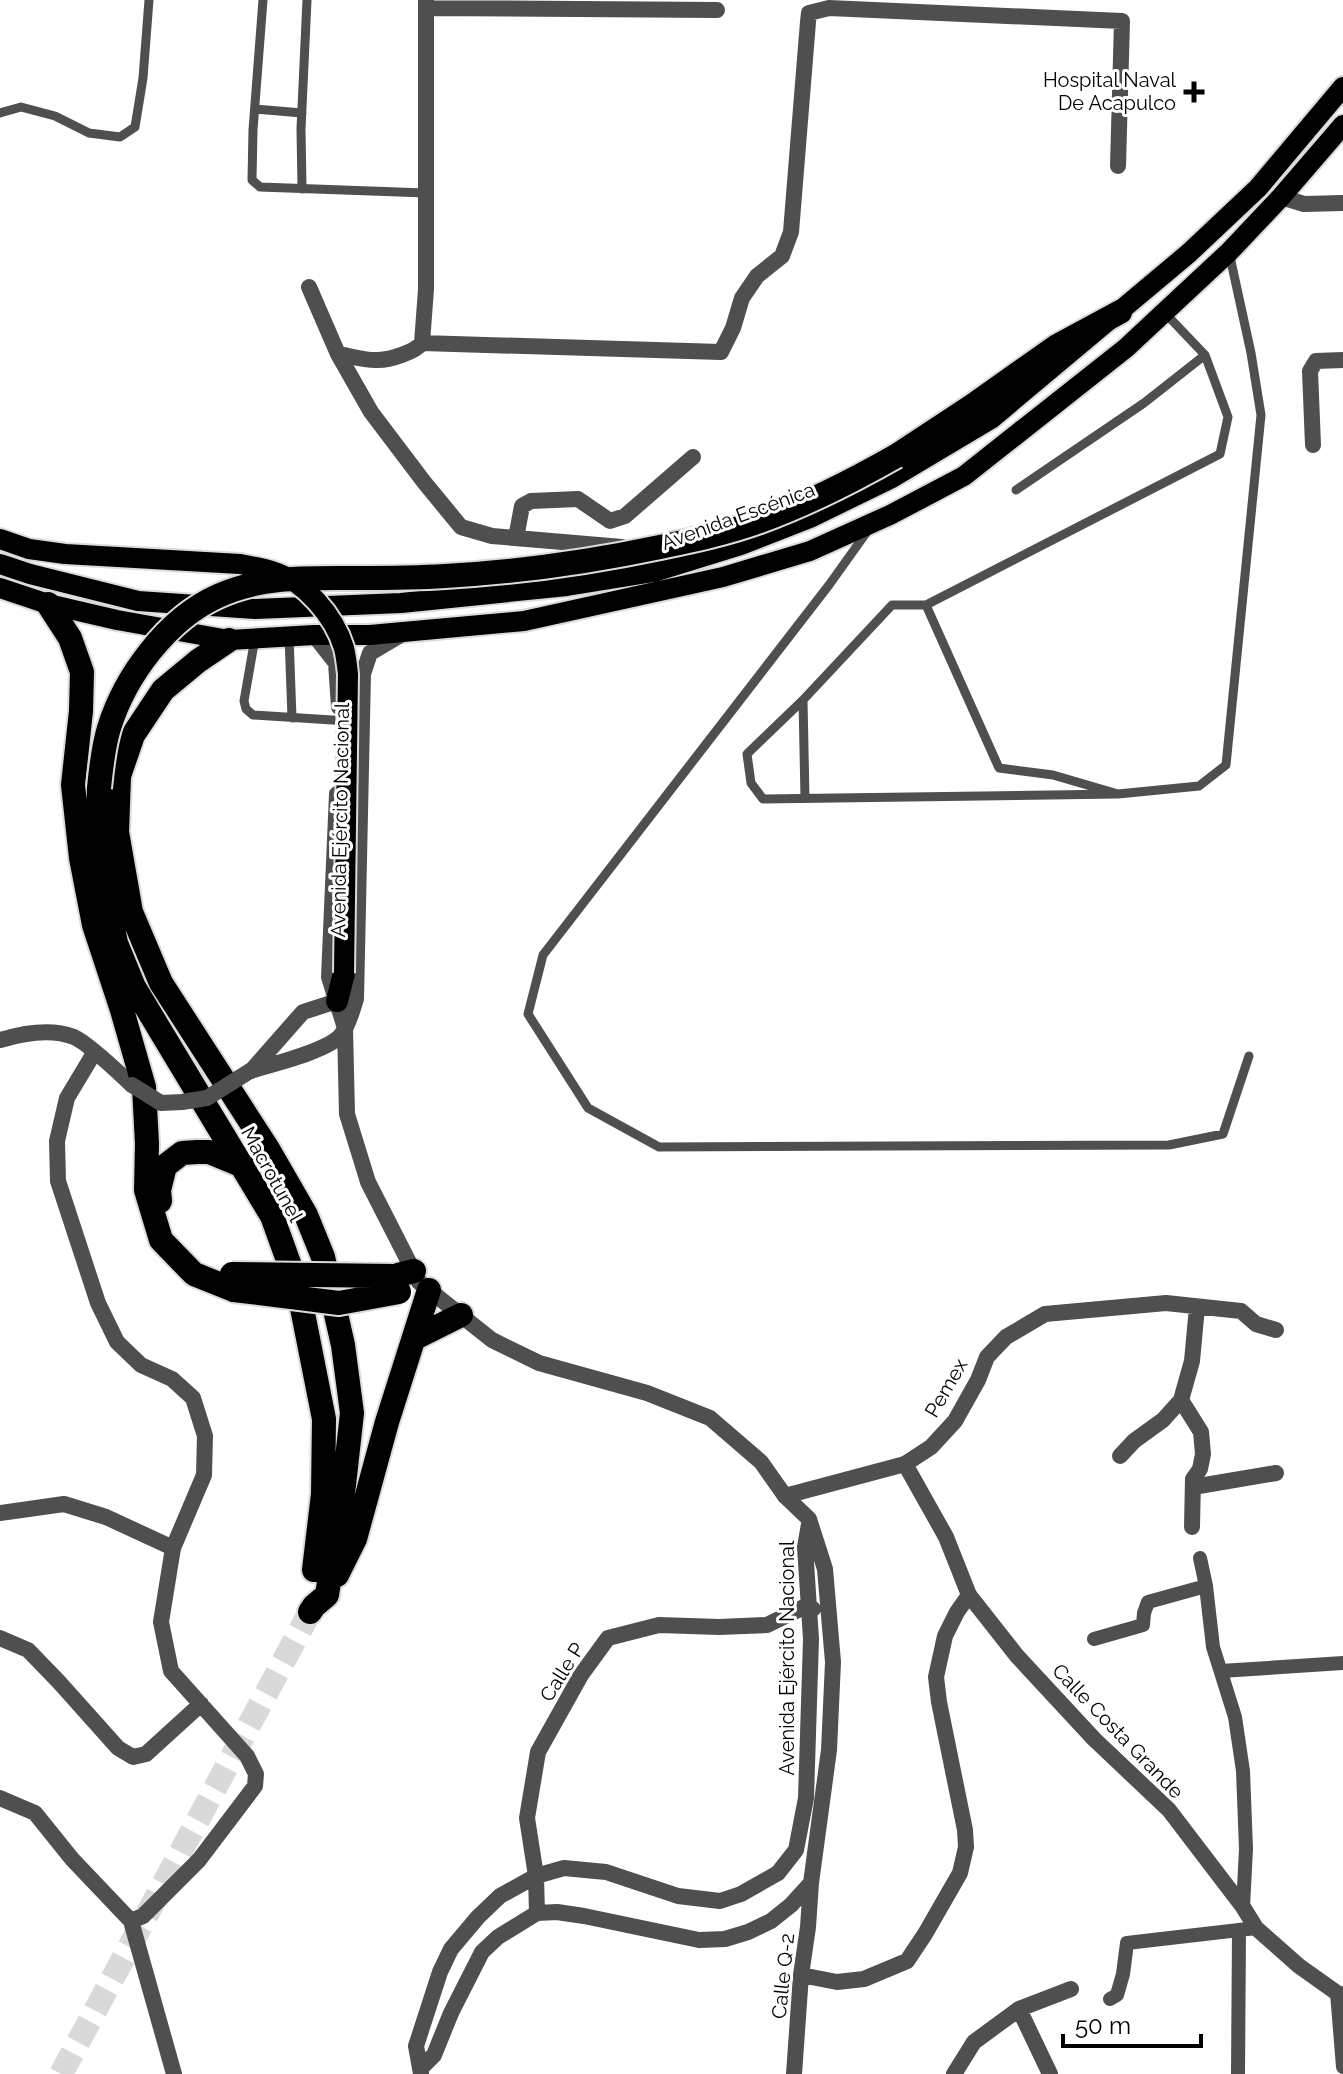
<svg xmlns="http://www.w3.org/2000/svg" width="1343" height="2074" viewBox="0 0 1343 2074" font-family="Raleway,sans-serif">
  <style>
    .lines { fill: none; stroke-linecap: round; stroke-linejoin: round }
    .motorway-tunnel { stroke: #d9d9d9; stroke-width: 24; stroke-dasharray: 24 12; stroke-linecap: butt }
    .primary-casing { stroke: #dbdbdb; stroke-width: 24 }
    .trunk-casing { stroke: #dbdbdb; stroke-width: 26 }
    .motorway-casing { stroke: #dbdbdb; stroke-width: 28 }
    .service { stroke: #4f4f4f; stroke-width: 9 }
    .pedestrian { stroke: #4f4f4f; stroke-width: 14 }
    .minor { stroke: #4f4f4f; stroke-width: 16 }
    .tertiary { stroke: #4f4f4f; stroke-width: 16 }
    .primary { stroke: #000; stroke-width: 20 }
    .trunk { stroke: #000; stroke-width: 22 }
    .motorway { stroke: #000; stroke-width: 24 }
    .primary-bridge-casing { stroke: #dbdbdb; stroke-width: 24; stroke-linecap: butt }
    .motorway-bridge-casing { stroke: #dbdbdb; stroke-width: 28; stroke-linecap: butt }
    .tertiary-bridge { stroke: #4f4f4f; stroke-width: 16 }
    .primary-bridge { stroke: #000; stroke-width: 20 }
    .motorway-bridge { stroke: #000; stroke-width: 24 }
    .poi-dot { fill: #000; stroke: #fff; stroke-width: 3 }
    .labels { text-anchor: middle; stroke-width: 6; stroke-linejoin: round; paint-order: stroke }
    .poi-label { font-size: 20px; fill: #000; stroke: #fff; text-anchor: end }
    .street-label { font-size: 20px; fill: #000; stroke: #fff }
  </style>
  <rect width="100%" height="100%" fill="#fff"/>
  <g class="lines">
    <path class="motorway-tunnel" d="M61 2074 310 1612"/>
    <g class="primary-casing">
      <path id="primary" d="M0 539 29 549 65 554 240 564
        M0 564 30 574 138 601 255 609 401 603 567 586 654 572 741 545 810 518 892 478 991 419 1189 253 1258 188 1343 87
        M0 588 48 604 117 620 229 640 314 635H370L524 621 723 577 810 551 890 515 964 476 1126 348 1229 252 1281 197 1343 125"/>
    </g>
    <g class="trunk-casing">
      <path id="trunk" d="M337 1001 344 973"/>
    </g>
    <g class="motorway-casing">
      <path id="motorway" d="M896 456 972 406 1057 346 1120 312
        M48 604 70 638 82 672 81 711 73 785 81 858 94 925 122 1010 144 1087 147 1144 146 1190 161 1240 194 1274 234 1290
        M229 640 198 661 163 690 133 735 119 776 117 832 131 912 161 983 268 1149 306 1215 323 1257 343 1345 352 1413 344 1485 327 1595 314 1606 310 1612
        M99 788 97 851 116 943 134 987 272 1216 298 1288 324 1419 323 1494 314 1570
        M160 1201 159 1190 165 1166 182 1153 197 1152H209L243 1166
        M394 1276 414 1271
        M415 1338 461 1315
        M337 1575 355 1539 387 1422 429 1290"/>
    </g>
    <path class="service" d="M263 0 253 130 252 180 260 187 426 193
      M255 109 302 113
      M0 113 21 107 55 116 89 133 120 137 135 127 143 78 149 0
      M302 189 301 129 307 0
      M1016 490 1144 403 1205 355
      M869 529 829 585 543 955 528 1014 588 1108 659 1147 1169 1145 1223 1134 1249 1056
      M926 605 1220 454 1228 417 1205 355 1165 313
      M289 636 292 718
      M255 638 244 701 246 709 253 715 348 721
      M803 700 805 798
      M1118 794 763 799 751 783 747 754 803 700 892 605H926L999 768 1053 775 1118 794 1199 786 1226 765 1261 415 1251 353 1229 252"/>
    <path class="pedestrian" d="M1200 1558 1206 1586 1213 1647 1235 1717 1243 1771 1246 1849 1243 1907
      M1094 1639 1143 1625 1144 1613 1148 1602 1206 1586
      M1221 1671 1343 1663
      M1337 1993 1343 2067
      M1110 1999 1117 1995 1123 1974 1127 1943 1256 1928
      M1238 2074 1239 1931"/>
    <path class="minor" d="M426 8 717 10
      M1281 197 1304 204 1343 203
      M309 287 338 354 371 412 424 482 461 527 492 536 622 547
      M422 343 721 352 733 328 742 298 757 276 782 256 791 232 808 22 809 13 829 8 1122 21 1118 166
      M338 354C350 356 366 361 378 360 390 360 415 352 422 343L426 289V0
      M1313 445 1310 371 1316 361 1343 360
      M516 538 522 506 531 501 578 499 610 521 625 516 693 457
      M1120 1456 1134 1441 1163 1420 1181 1400
      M905 1464 931 1447 955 1421 978 1380 987 1357 1006 1337 1045 1314 1166 1303 1241 1311 1256 1324 1276 1330
      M1193 1487 1276 1473
      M1192 1527 1193 1479 1200 1469 1203 1454 1201 1432 1181 1400 1192 1361 1197 1307
      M0 1638 28 1650 59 1682 118 1748 133 1757 146 1754 201 1704
      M0 1798 35 1813 72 1859 131 1921
      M537 1913 536 1876 527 1818 538 1752 581 1675 608 1638 659 1625 719 1627 767 1625 808 1605 813 1609
      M131 1921 143 1916 199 1860 255 1786 256 1774 247 1756 171 1671 161 1622 173 1548
      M131 1921 174 2074
      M801 1975 837 1982 864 1979 907 1961 925 1934 960 1873 966 1847 965 1830 939 1702 936 1677 945 1636 957 1612 969 1595
      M1019 2009 1050 2074
      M421 2068 434 2055 451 2013 482 1952 498 1937 537 1913 557 1912 584 1916 699 1940 725 1939 748 1932 771 1921 791 1905 811 1883 829 1750 833 1662 825 1569 809 1519 785 1496
      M421 2074 416 2046 440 1972 451 1949 478 1917 500 1896 536 1876 564 1868 606 1872 678 1896 720 1901 741 1894 778 1873 796 1850 806 1798 811 1639 805 1547 809 1524
      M794 2074 801 1975 808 1927 811 1883
      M954 2074 974 2042 1019 2009 1071 1989"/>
    <path class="tertiary" d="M314 635 336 663 339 707
      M337 794 329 977 345 1028 347 1114 368 1182 419 1282 492 1340 539 1363 647 1393 710 1418 761 1462 785 1496 905 1464 946 1537 969 1595 1017 1656 1094 1739 1169 1810 1243 1907 1256 1928 1299 1966 1337 1993 1343 1995
      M0 1040C23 1033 51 1028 74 1037 88 1043 119 1073 132 1085
      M250 1071C272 1064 328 1051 341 1035 349 1025 352 1011 356 999L363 674 370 653 402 634
      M251 1071 303 1012 337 1001
      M0 1513 64 1504 106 1517 173 1548 204 1475 205 1436 193 1398 172 1379 141 1365 117 1342 98 1303 58 1181 57 1141 67 1098 94 1053"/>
    <use href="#primary" class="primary"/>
    <use href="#trunk" class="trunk"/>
    <use href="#motorway" class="motorway"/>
    <g class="primary-bridge-casing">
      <path id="primary-bridge" d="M240 564C250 566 262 568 272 571 304 581 334 615 344 648 346 656 347 665 348 674L344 973"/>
    </g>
    <g class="motorway-bridge-casing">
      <path id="motorway-bridge" d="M99 788C101 768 103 747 109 728 125 676 167 619 218 596 261 576 307 578 354 578 384 578 415 578 445 576 517 572 589 562 660 547 694 540 727 533 760 521 807 504 852 481 896 456
        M232 1274 394 1276
        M234 1290 339 1303 399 1292"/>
    </g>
    <path class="tertiary-bridge" d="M132 1085 161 1103 182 1102 207 1098 250 1071"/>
    <use href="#primary-bridge" class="primary-bridge"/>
    <use href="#motorway-bridge" class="motorway-bridge"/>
  </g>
  <path class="poi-dot" d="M1190 80h8v8h8v8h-8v8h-8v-8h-8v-8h8z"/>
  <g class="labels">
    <g class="poi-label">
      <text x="1176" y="87">Hospital Naval<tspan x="1176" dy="23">De Acapulco</tspan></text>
    </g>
    <g class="street-label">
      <text transform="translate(738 516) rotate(-20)" y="7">Avenida Escénica</text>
      <text transform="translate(340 820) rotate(-89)" y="7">Avenida Ejército Nacional</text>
      <text transform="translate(272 1174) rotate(61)" y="7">Macrotunel</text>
      <text transform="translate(946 1388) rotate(-60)" y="7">Pemex</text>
      <text transform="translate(787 1658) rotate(-90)" y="7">Avenida Ejército Nacional</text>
      <text transform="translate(562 1672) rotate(-58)" y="7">Calle P</text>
      <text transform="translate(1118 1731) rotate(46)" y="7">Calle Costa Grande</text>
      <text transform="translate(783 1976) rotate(-84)" y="7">Calle Q-2</text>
    </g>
  </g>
  <path d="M1063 2034v12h138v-12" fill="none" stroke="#000000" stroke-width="4"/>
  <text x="1075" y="2034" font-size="24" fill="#000000" stroke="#ffffff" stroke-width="6" paint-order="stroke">50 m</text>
</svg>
